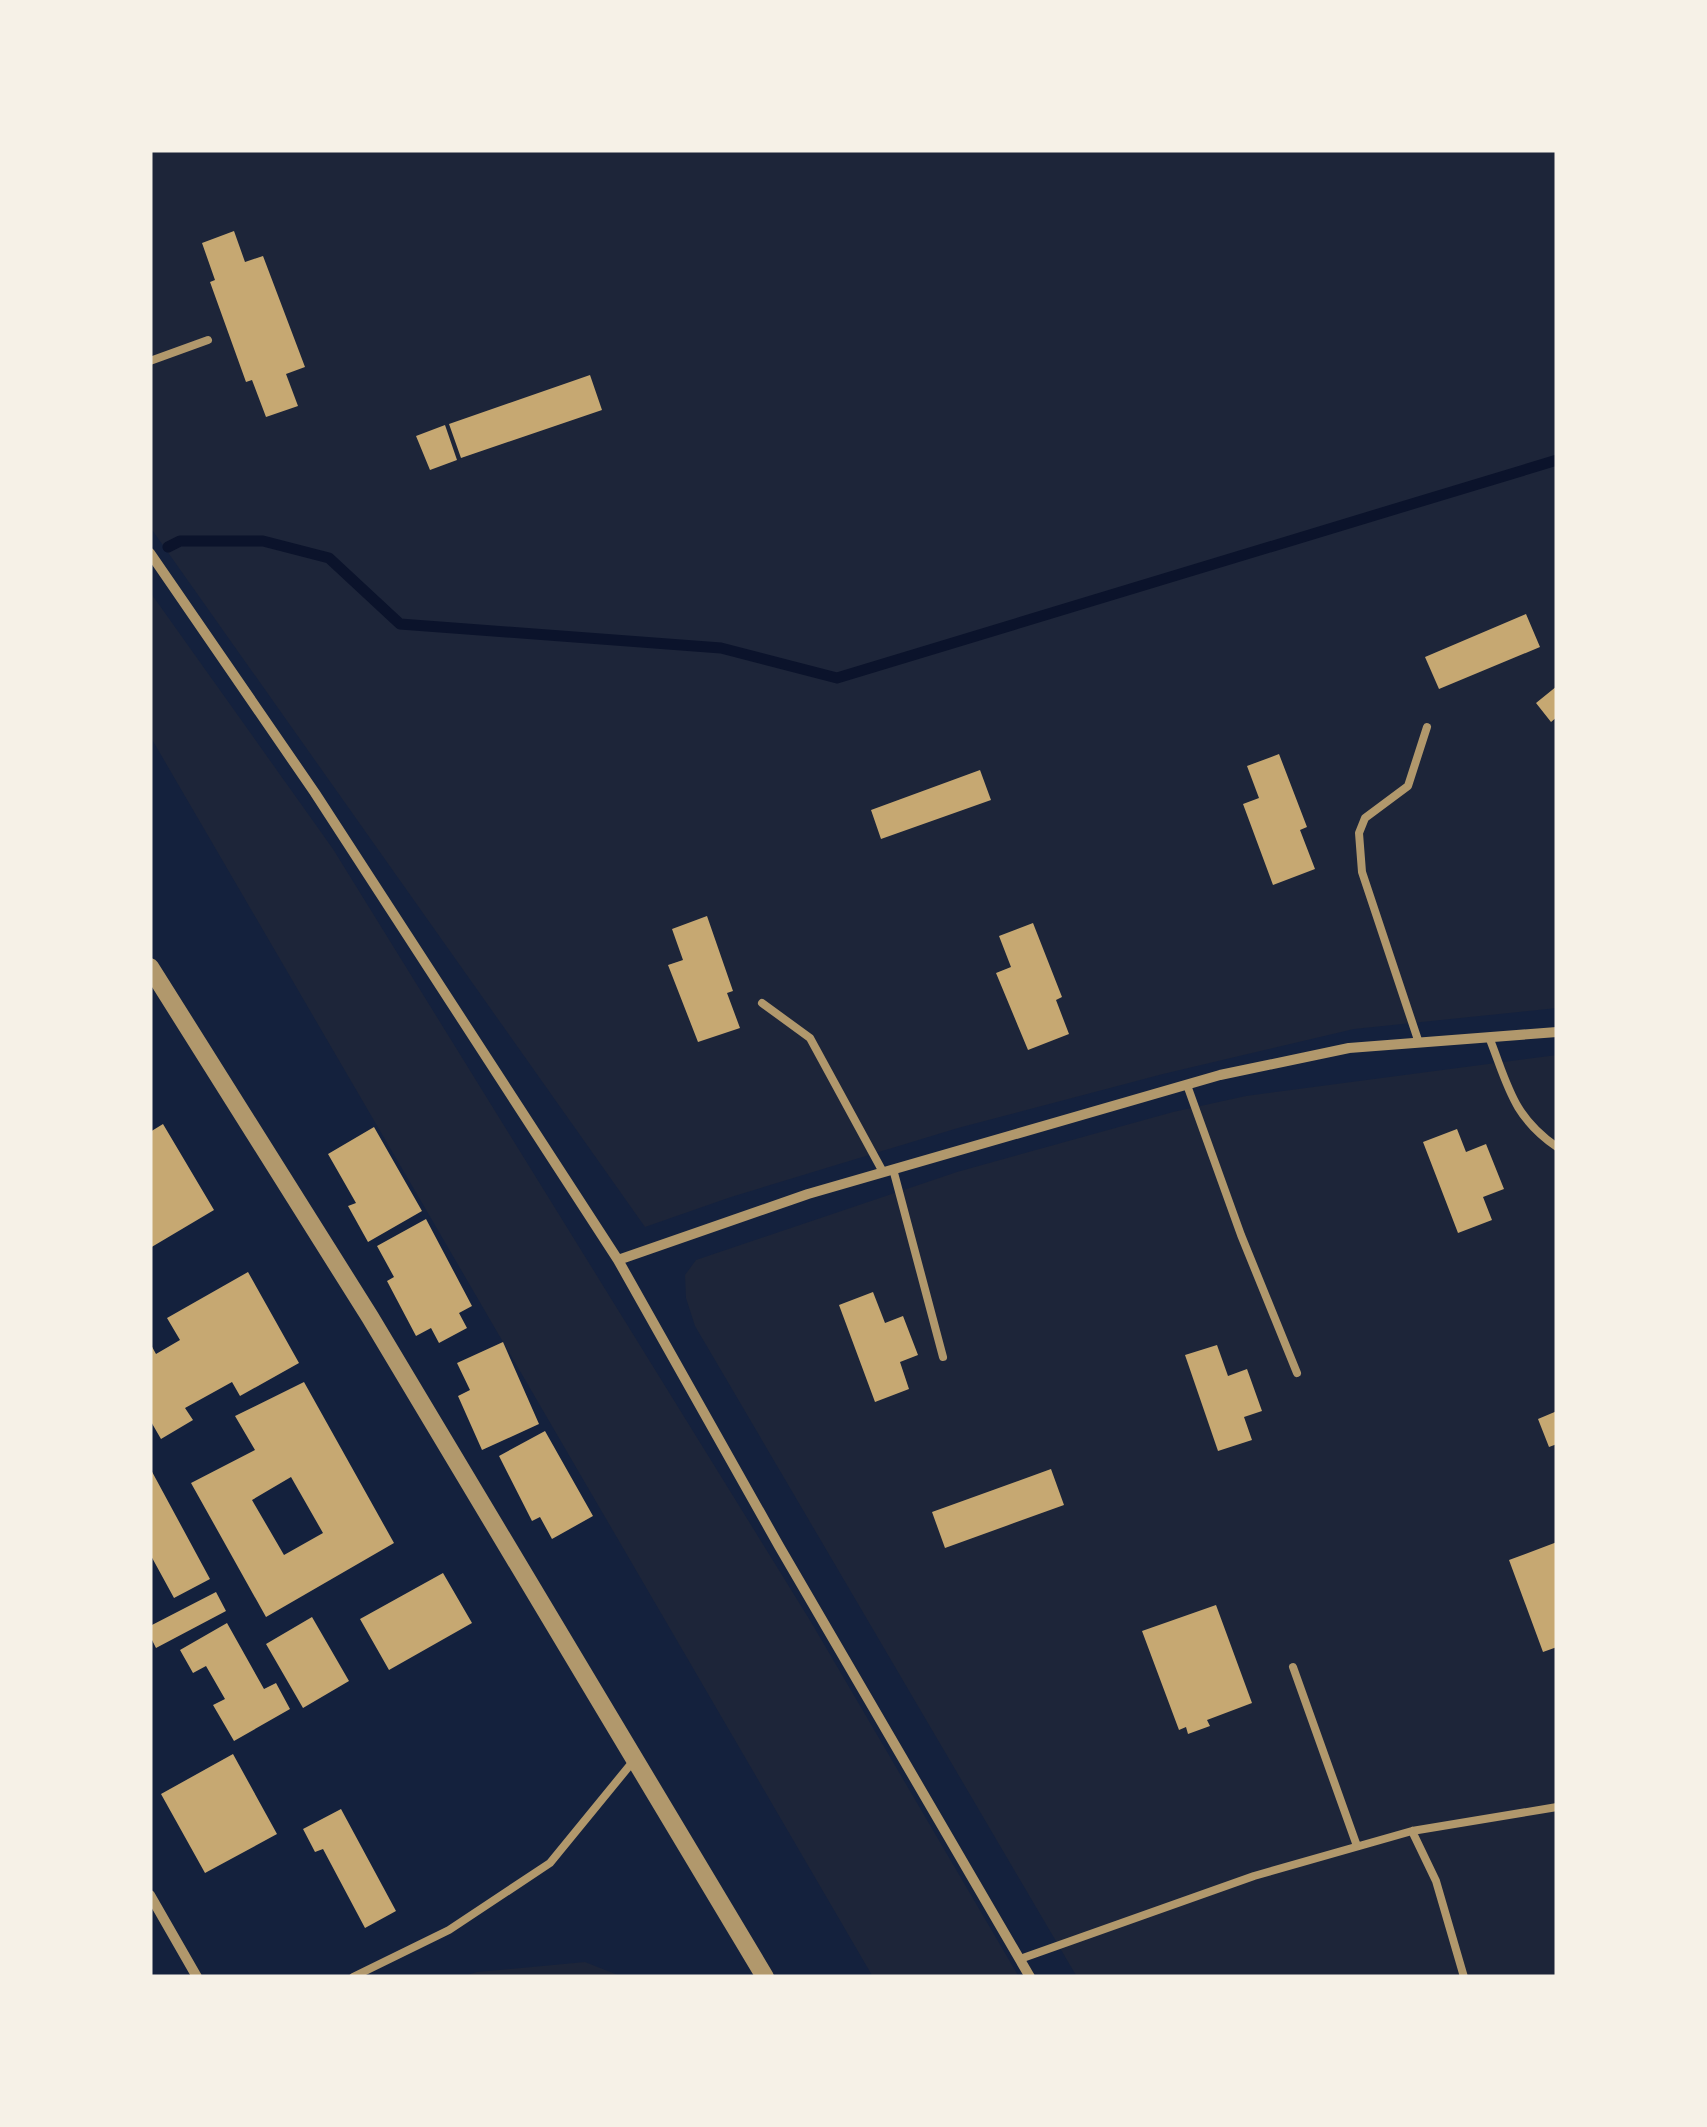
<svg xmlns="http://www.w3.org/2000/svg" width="1707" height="2127" viewBox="0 0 1707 2127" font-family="'IBM Plex Sans',sans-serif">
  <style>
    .green { fill: #1d2539 }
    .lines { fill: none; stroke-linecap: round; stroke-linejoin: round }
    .stream { stroke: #0b132b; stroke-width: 11 }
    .building { fill: #c6a872; fill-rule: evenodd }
    .service { stroke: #b1986c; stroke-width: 8 }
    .minor { stroke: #b1986c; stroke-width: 10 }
    .tertiary { stroke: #b1986c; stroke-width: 18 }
  </style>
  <rect width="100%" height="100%" fill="#14213d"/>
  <path class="green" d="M150 150H1557V1008L1354 1029 1163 1074 958 1128 731 1197 645 1227 150 527Z
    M150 592 333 849 811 1622 1019 1977H873L150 736Z
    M1557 1055V1977H1077L695 1326 686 1298 685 1275 696 1260 957 1172 1173 1112 1246 1096Z
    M585 1962 623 1977H461L477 1972Z"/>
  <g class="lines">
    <path class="stream" d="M168 547 180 541H263L329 558 400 624 721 648 837 678 1557 460"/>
  </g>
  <path class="building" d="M234 231 245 262 263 256 305 367 286 374 298 406 266 417 252 380 246 382 210 282 215 280 202 243Z
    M590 375 602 410 461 458 449 424Z
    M445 425 457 460 430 470 416 436Z
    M1526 614 1540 647 1439 689 1425 657Z
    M1557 686V717L1551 722 1536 703Z
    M1279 754 1307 827 1300 830 1315 869 1273 885 1243 804 1259 798 1247 766Z
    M980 770 991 800 881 839 871 810Z
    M707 916 733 991 727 993 740 1028 698 1042 668 965 683 960 672 929Z
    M1033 923 1062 997 1056 1000 1069 1034 1028 1050 996 973 1011 967 999 936Z
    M163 1124 214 1210 150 1248V1132Z
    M374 1127 422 1211 368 1242 348 1206 356 1203 328 1154Z
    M1457 1129 1466 1152 1486 1144 1504 1189 1483 1197 1492 1220 1458 1233 1423 1142Z
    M426 1219 472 1306 459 1313 467 1328 439 1343 431 1328 416 1336 387 1281 394 1277 377 1246Z
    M248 1272 299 1363 240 1396 232 1382 185 1408 193 1420 161 1439 150 1420V1343L156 1354 180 1340 167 1318Z
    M873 1292 885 1323 903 1316 918 1355 900 1362 909 1389 875 1402 839 1305Z
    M503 1342 539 1424 482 1450 458 1396 470 1390 457 1363Z
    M1217 1345 1228 1376 1247 1369 1262 1411 1244 1417 1252 1440 1218 1451 1185 1355Z
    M304 1382 394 1543 266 1617 191 1483 255 1450 235 1416ZM291 1477 323 1533 284 1555 252 1500Z
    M1557 1411V1444L1549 1447 1538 1419Z
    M545 1431 593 1516 552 1539 540 1517 532 1521 499 1456Z
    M150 1468 210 1579 174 1598 150 1554Z
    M1051 1469 1064 1505 945 1548 932 1512Z
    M1557 1542V1647L1543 1652 1509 1560Z
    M443 1573 472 1623 389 1670 360 1619Z
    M216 1592 226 1611 156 1648 150 1636V1626Z
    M1216 1605 1252 1703 1207 1720 1210 1726 1188 1734 1186 1727 1179 1730 1142 1631Z
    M312 1617 349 1681 303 1708 266 1644Z
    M227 1623 264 1689 276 1683 290 1709 234 1741 213 1705 225 1699 206 1666 193 1673 180 1650Z
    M233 1754 277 1834 205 1873 161 1794Z
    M341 1809 396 1911 365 1928 323 1849 315 1852 303 1829Z"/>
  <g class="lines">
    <path class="service" d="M150 361 208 340
      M762 1003 810 1038 883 1172
      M1489 1037C1508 1085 1512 1116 1557 1147
      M1419 1043 1362 872 1359 833 1365 818 1408 786 1427 727
      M1187 1085 1241 1235 1297 1373
      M893 1169 943 1357
      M1293 1667 1357 1846
      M1412 1831 1436 1881 1464 1977
      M1020 1959 1254 1876 1412 1831 1557 1807
      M353 1977 449 1930 550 1863 635 1759"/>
    <path class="minor" d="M150 553 315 793 618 1260 779 1546 1030 1977
      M618 1260 808 1194 1220 1075 1349 1048 1557 1032
      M150 1895 197 1977"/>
    <path class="tertiary" d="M150 967 370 1317 765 1977"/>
  </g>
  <rect width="1707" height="2127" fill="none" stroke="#f6f1e7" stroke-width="305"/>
</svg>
